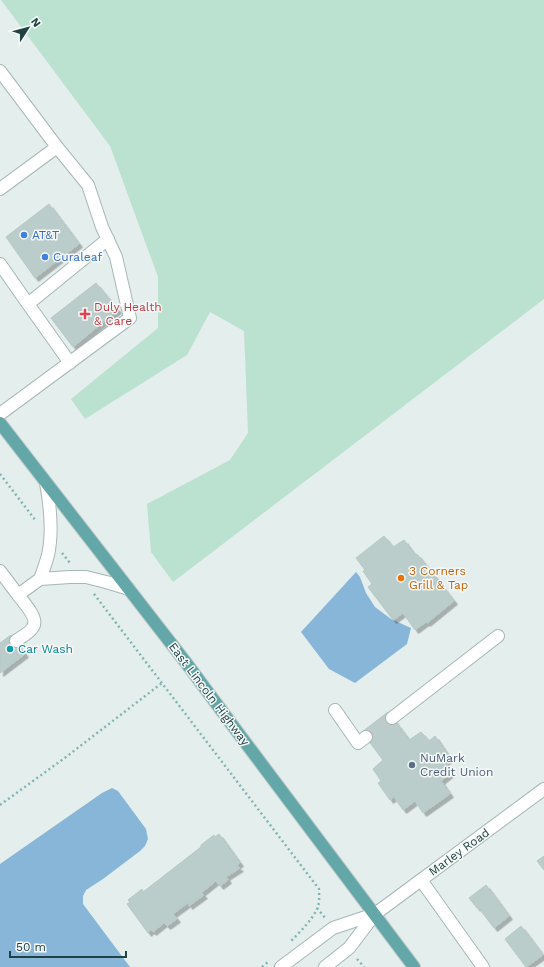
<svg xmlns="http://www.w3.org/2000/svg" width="544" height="967" viewBox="0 0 544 967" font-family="'Work Sans',sans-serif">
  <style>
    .green { fill: #bbe1d0 }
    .water { fill: #87b6d8 }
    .building { fill: #bbcdca; stroke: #b5c9c6; filter: url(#shadow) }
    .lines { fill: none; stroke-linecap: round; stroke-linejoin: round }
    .minor-tunnel { stroke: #bdcccb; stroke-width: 12; stroke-dasharray: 12 6; stroke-linecap: butt }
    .minor-casing { stroke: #a6b7b6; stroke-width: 14 }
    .major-casing { stroke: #c1caca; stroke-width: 14 }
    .path { stroke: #81b5b2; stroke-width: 2.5; stroke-dasharray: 2 3; stroke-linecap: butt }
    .minor { stroke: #fff; stroke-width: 12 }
    .major { stroke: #64a7a8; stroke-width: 12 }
    .shop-dot { fill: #3f7fe0; stroke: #f5faf9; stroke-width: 1.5 }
    .health-dot { fill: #e0444e; stroke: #f5faf9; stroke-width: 1.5 }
    .food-dot { fill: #e8710a; stroke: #f5faf9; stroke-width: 1.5 }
    .culture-dot { fill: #0f9aa8; stroke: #f5faf9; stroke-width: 1.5 }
    .service-dot { fill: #5c6f8a; stroke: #f5faf9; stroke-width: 1.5 }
    .labels { text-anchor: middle; stroke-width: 3; stroke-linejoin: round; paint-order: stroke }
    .shop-label { font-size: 12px; fill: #366cbe; stroke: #f5faf9; text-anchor: start }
    .health-label { font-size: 12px; fill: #be3a42; stroke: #f5faf9; text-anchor: start }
    .food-label { font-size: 12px; fill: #c56008; stroke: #f5faf9; text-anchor: start }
    .culture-label { font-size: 12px; fill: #0d838f; stroke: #f5faf9; text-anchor: start }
    .street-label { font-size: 12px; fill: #214242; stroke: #f5faf9 }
    .service-label { font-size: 12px; fill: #4e5e75; stroke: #f5faf9; text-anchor: start }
  </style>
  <defs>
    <filter id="shadow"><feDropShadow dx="3.5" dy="3.5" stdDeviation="0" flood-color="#0004"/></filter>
  </defs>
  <rect width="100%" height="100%" fill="#e4eeed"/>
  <path class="green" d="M1 0H544V299L173 582 151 552 147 504 230 460 248 433 244 331 210 312 187 355 85 419 71 399 158 328V277L110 146Z"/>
  <path class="water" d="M356 572 360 577 366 593 375 607 391 619 411 628 407 644 355 683 329 669 301 632Z
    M112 788 118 791 146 829 148 839 145 846 140 851 103 879 86 890 83 896V904L130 967H0V864L102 793Z"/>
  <path class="building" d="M49 204 79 244 35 278 6 237Z
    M96 283 118 310 73 347 51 318Z
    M384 536 393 547 404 540 415 555 417 554 454 601 427 623 426 622 415 630 403 613 393 620 368 587 372 584 363 571 365 570 356 558Z
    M11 635 25 654 0 673V643Z
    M388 712 409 740 421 732 429 741 435 736 450 758 445 762 452 772 441 781 450 794 423 813 415 801 403 810 394 797 390 800 378 783 381 781 373 769 383 760 362 732Z
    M219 834 240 863 236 866 240 868 226 877 228 880 220 886 216 881 201 893 204 895 189 906 188 903 173 914 177 919 167 926 164 923 153 932 151 930 148 933 127 904 130 902 128 900 142 889 143 892 201 847V845L214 835 215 837Z
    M544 856V870L537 861Z
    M486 885 509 916 494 928 478 907 477 908 469 898Z
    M521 926 543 955 526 967 505 939Z"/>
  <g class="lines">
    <path class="minor-tunnel" d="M0 653 16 641
      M366 737 392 718"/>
    <g class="minor-casing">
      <path id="minor" d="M0 71 57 147 88 185 102 227 116 257 130 318 0 414
        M0 189 57 147
        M0 264 28 304
        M70 363 28 304 108 239
        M0 571 18 595 40 579 70 577H86L106 582 129 589
        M40 579C43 571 46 563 48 555 53 533 50 505 46 483
        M16 641C21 637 31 632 33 627 39 618 23 602 18 595
        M335 710 358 743 366 737
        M392 718 498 636
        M421 880 483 967
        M281 967 333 928 375 914
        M325 967 349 948 375 914 544 789"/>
    </g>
    <g class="major-casing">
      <path id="major" d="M0 423 187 664 233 726 414 967"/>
    </g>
    <path class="path" d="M0 474 36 521
      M62 553 70 563
      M94 594 319 889C319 896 320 903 317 909 312 920 300 932 291 941
      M0 805 66 757 162 683
      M317 908 326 919
      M357 959 364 967
      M262 967 268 962"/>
    <use href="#minor" class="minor"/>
    <use href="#major" class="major"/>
  </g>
  <g class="shop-dot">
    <circle cx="24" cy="235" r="4"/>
    <circle cx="45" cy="257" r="4"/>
  </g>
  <path class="health-dot" d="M83 308h4v4h4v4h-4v4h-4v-4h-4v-4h4z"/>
  <circle class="food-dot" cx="401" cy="578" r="4"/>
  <circle class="culture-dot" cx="10" cy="649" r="4"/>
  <circle class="service-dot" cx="412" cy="765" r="4"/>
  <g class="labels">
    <g class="shop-label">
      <text x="32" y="239">AT&amp;T</text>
      <text x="53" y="261">Curaleaf</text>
    </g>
    <g class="health-label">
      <text x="94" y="311">Duly Health<tspan x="94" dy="14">&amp; Care</tspan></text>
    </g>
    <g class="food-label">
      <text x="409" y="575">3 Corners<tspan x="409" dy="14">Grill &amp; Tap</tspan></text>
    </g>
    <g class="culture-label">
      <text x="18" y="653">Car Wash</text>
    </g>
    <g class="street-label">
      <text transform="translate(209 694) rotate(53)" y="4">East Lincoln Highway</text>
      <text transform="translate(459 852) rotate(-36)" y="4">Marley Road</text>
    </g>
    <g class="service-label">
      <text x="420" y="762">NuMark<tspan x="420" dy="14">Credit Union</tspan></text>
    </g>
  </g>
  <g transform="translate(28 28) rotate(54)" stroke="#f5faf9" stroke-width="3" paint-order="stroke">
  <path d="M0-3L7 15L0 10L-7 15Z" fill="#214242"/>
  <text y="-6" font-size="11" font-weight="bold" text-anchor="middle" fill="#214242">N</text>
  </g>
  <path d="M10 951v6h116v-6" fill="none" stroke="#214242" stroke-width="2"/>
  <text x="16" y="951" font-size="12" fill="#214242" stroke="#f5faf9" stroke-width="3" paint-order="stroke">50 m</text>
</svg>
